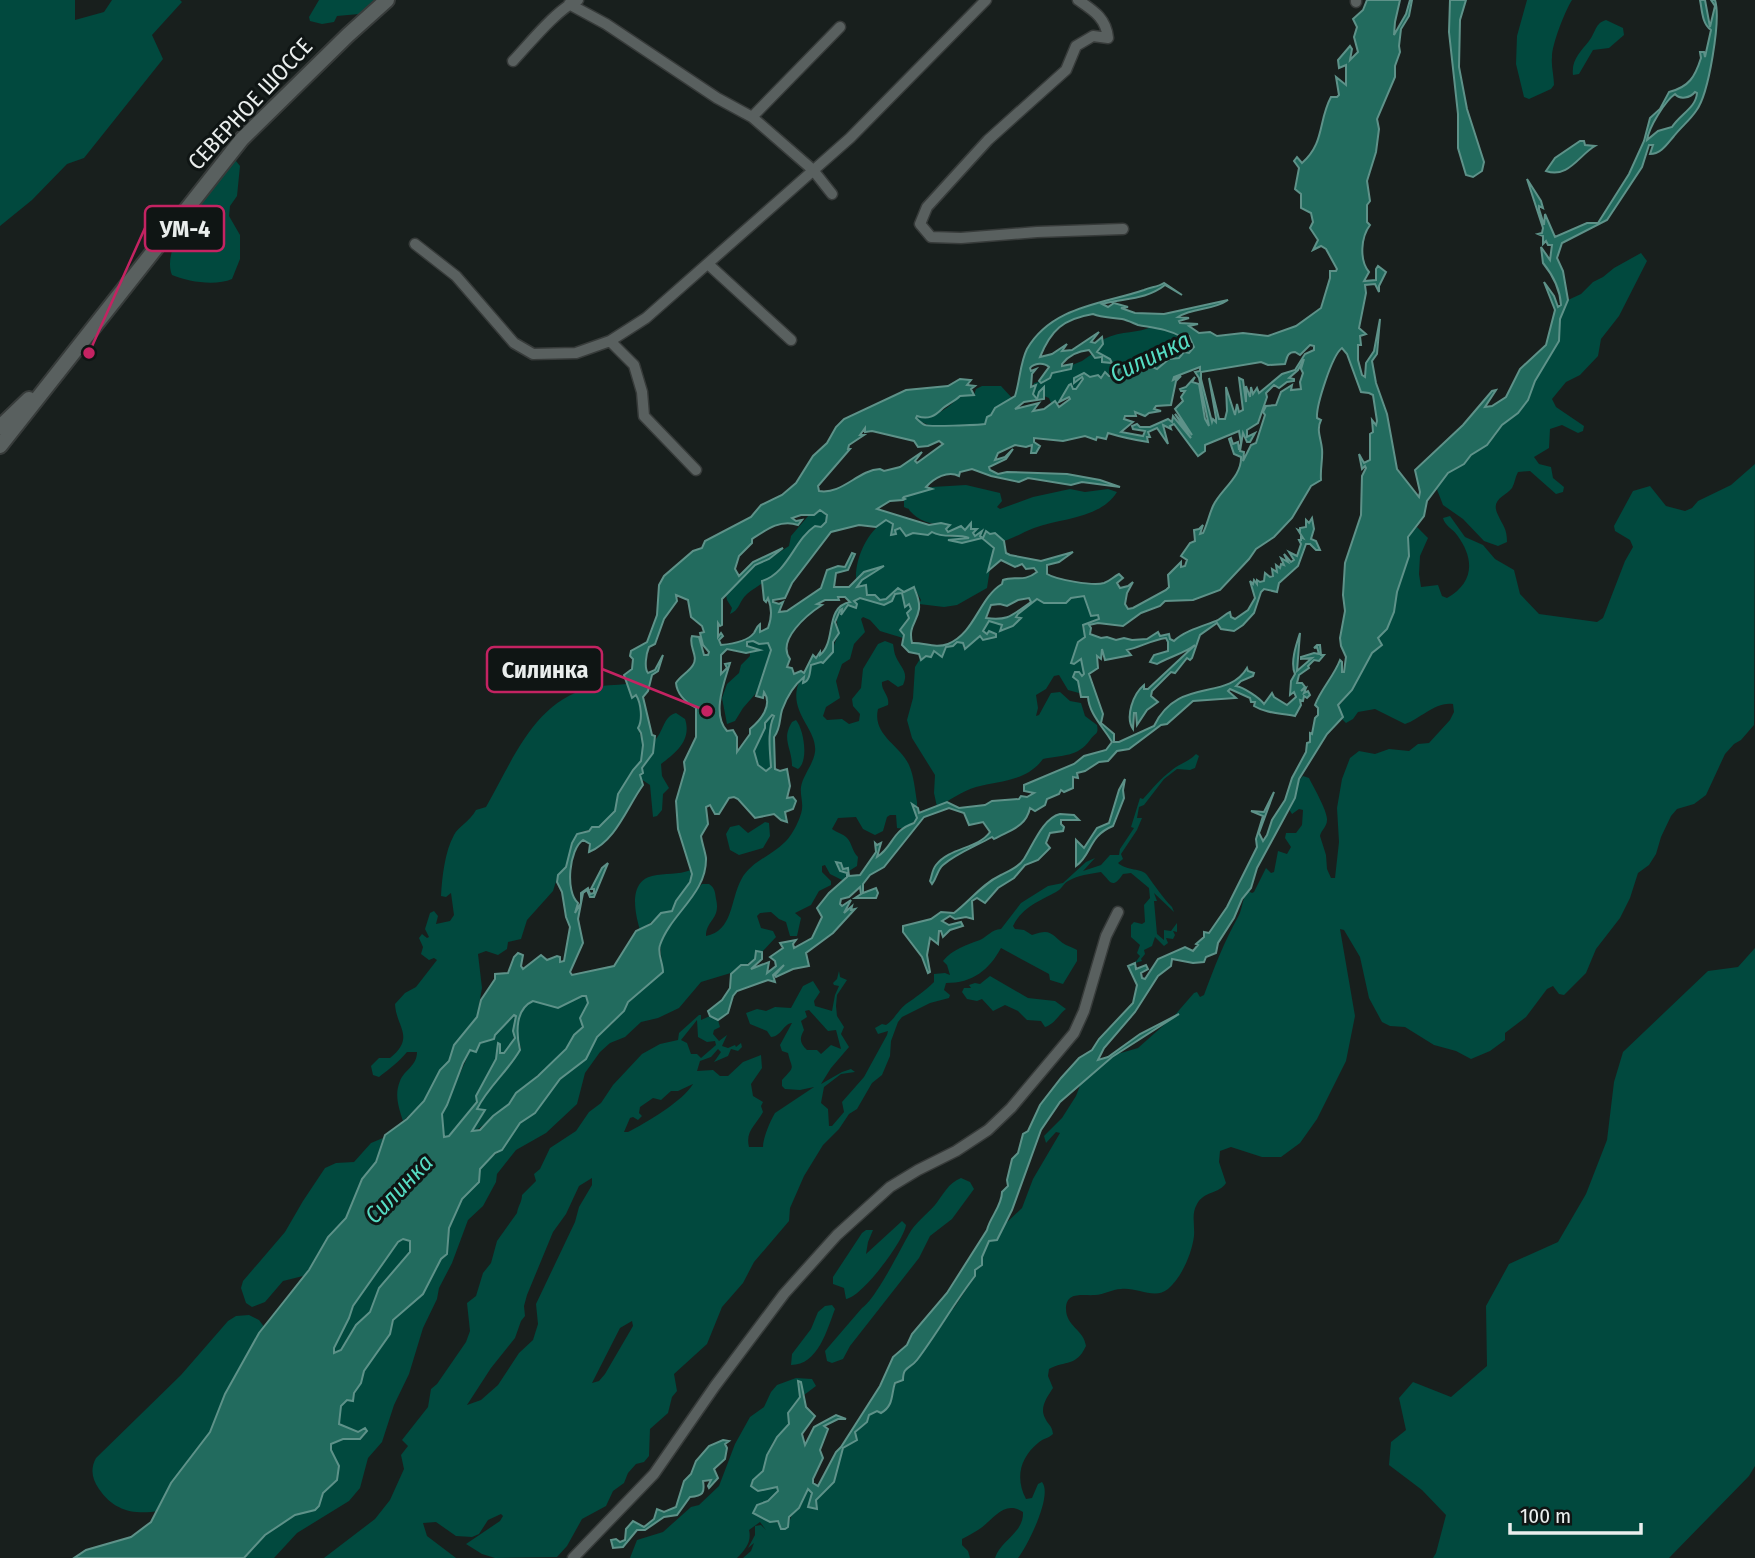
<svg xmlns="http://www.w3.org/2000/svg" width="1755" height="1558" viewBox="0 0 1755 1558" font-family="'Fira Sans Condensed',sans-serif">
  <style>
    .green { fill: #01493e; fill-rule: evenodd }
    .water { fill: #226b5e; stroke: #5e9289; stroke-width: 2; fill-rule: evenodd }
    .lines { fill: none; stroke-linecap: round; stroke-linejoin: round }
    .minor-casing { stroke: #373b3a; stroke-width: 13 }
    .secondary-casing { stroke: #373b3a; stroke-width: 18 }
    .minor { stroke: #59605f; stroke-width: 10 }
    .secondary { stroke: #59605f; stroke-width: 14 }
    .labels { text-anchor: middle; stroke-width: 6; stroke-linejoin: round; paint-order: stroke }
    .street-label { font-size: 23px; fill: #eaeeed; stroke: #0f1514 }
    .water-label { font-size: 24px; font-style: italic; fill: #55dcc3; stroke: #0f1514 }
    .leader { fill: none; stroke: #c42362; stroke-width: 2.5 }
    .callout-dot { fill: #c42362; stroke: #0f1514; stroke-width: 2.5 }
    .callout { fill: #0f1514; stroke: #c42362; stroke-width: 2.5 }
    .callout-label { font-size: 24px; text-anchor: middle; font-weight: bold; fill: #eaeeed }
  </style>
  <rect width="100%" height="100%" fill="#181f1d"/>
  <path class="green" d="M0 0H75V20L104 12 112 0H180L182 2 152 35 163 59 84 158 67 164 32 200 0 226Z
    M319 0H374L359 14 337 16 334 22 322 24 310 21 309 17Z
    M1527 0H1572C1565 11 1552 44 1552 57 1551 66 1554 76 1554 85L1551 89 1529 99 1524 97 1516 64 1517 36Z
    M1606 20 1623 28 1624 35 1609 48 1593 50 1579 74 1573 75C1571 60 1581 51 1589 41 1596 32 1595 23 1606 20Z
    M236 161 240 166 237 196 230 206 229 216 240 235V259L232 279C216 286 188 282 172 275 159 243 212 188 231 162Z
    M1641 253 1647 261 1619 316 1601 339 1598 356 1580 375 1566 382 1552 399 1556 407 1584 426 1583 431 1578 433 1562 425 1550 429 1549 448 1534 457 1539 464 1551 467 1553 478 1564 487 1563 492 1556 494 1530 471 1518 472C1515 477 1515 483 1512 488 1505 497 1490 499 1498 515 1503 526 1507 528 1507 542L1498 546 1484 541 1463 519 1443 505 1436 487 1448 473 1464 464 1471 455 1495 436 1501 426 1517 414 1528 400 1535 381 1559 341 1560 319 1568 300 1581 294 1593 282 1603 277 1614 268Z
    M1153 326C1158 329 1184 336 1189 336L1194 347 1190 353 1186 352 1179 358 1169 359 1157 369C1154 368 1151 366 1148 365 1139 362 1130 367 1121 365L1118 374 1115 372 1113 376 1105 373 1101 378 1098 375 1090 377 1083 373 1075 383 1084 377 1077 388 1073 389 1072 384 1069 385 1057 404 1051 403 1049 398 1044 396 1043 388 1039 392 1038 399 1033 394 1035 386H1033L1034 383 1050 379 1052 373 1082 361 1092 354 1093 356H1101L1100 359 1112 363 1110 359 1097 351 1104 339C1122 330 1138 334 1153 326Z
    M982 386H1001L1012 398 987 417 986 424 931 426 917 420 916 416C934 420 948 408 960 396L974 395 976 389Z
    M1755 464 1754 725 1741 740 1734 744 1725 754 1706 795 1694 804 1677 809 1671 816 1661 837 1656 854 1649 865 1638 873 1630 898 1620 918 1596 949 1586 973 1564 995 1559 994 1553 986 1547 989 1526 1017 1505 1033V1040L1490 1051 1471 1059 1456 1051 1434 1045 1405 1027 1390 1026 1382 1022 1369 998 1360 957 1344 930 1340 929 1355 1016 1346 1061 1317 1119 1300 1143 1281 1157H1262L1231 1147 1220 1151 1219 1162 1226 1183C1219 1194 1204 1191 1197 1204 1191 1214 1195 1225 1194 1236 1192 1253 1182 1277 1168 1289 1155 1300 1137 1287 1121 1289 1112 1289 1104 1295 1095 1295 1083 1296 1066 1291 1066 1309 1066 1326 1084 1330 1086 1346 1076 1367 1066 1360 1049 1369L1048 1376 1053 1388C1048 1396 1039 1407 1045 1418 1048 1425 1052 1425 1053 1434 1048 1439 1043 1438 1038 1443 1020 1458 1015 1478 1026 1499L1032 1498 1038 1484 1042 1482C1053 1495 1028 1545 1018 1558H995C1001 1540 1024 1533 1023 1512 1003 1499 993 1521 978 1530 973 1533 968 1536 962 1539V1545L968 1551 970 1558H743L751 1551 754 1543 748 1548 755 1535V1526L761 1525 766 1530 760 1522 749 1530C752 1542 745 1550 737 1558H630L637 1540 663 1532 691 1507 699 1505 719 1486 735 1444 750 1417 764 1407 771 1392 777 1385 796 1378 812 1379 816 1386 804 1395 798 1384 800 1397C789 1406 792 1416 788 1426 785 1432 780 1434 776 1438 767 1448 768 1464 761 1473 757 1478 753 1480 751 1486L759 1491 777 1487 778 1491 768 1501 758 1504 753 1513C764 1520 776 1521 788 1527 789 1516 802 1499 808 1489L812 1493 808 1507 817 1509 816 1500 834 1482 843 1448 856 1440 855 1432 867 1422 869 1415 877 1411 881 1413C893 1406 892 1395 895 1384L901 1382 907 1366 918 1359 931 1337 943 1324 947 1313 954 1308 975 1276V1270L981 1265 982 1257 989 1241 998 1236 1005 1224 1022 1208 1033 1179 1060 1133 1056 1132 1046 1143 1044 1136 1062 1118 1076 1096 1081 1083 1114 1055 1138 1048 1174 1016 1194 993 1197 992 1200 997 1204 995C1214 968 1224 942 1238 917 1243 908 1241 901 1248 891L1252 893 1254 892 1266 868 1271 873 1274 872 1278 851 1287 854 1291 847 1285 838 1286 833H1296L1302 825 1303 810 1299 809 1292 814 1289 809 1295 798 1298 781 1303 776 1309 778C1313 786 1328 812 1327 820 1327 827 1321 830 1320 836L1326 855 1327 869 1331 878H1335L1339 842 1337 808 1342 779 1350 758 1359 751 1375 754 1389 749 1409 751 1418 744 1429 743 1450 720 1454 712 1453 704C1436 701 1420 719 1405 724L1375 709 1358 712 1353 719 1346 723 1341 718 1338 707 1352 690 1372 653 1382 645 1378 638 1394 612 1397 592 1409 556 1408 537 1417 527 1428 538 1420 556 1419 574 1421 587 1438 585 1442 596 1447 598C1474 583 1475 559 1457 535 1452 528 1445 526 1443 518L1450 516 1465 537 1483 545 1495 559 1514 570 1520 594 1539 614 1597 622 1603 618 1625 561 1633 547 1630 540 1615 531 1614 526 1633 491 1650 486 1666 506 1685 511 1692 508 1698 501 1731 485Z
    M966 485 1000 493 1002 501 997 507 1000 509 1033 497 1070 489 1085 492 1108 489 1117 492C1100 519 1061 518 1034 528 1023 532 1015 538 1004 541L995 533 990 534 985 531 982 538 994 548 988 569V571L990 569 987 588 957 605 944 607 919 604 921 600 914 587 904 592 898 588 885 599 880 600 875 595H867V588L864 585 858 588 856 586 862 580 882 567 864 572 856 580C855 558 867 532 886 520L893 524 891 530 896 533 895 530 900 528 904 535 932 532 950 537 961 534 969 538 948 540 968 542 981 538 980 535 983 531 975 536 973 533 977 530 971 529 972 525 970 524 965 530 961 526 948 532 946 530 949 525C937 525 922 523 913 514 904 506 915 512 904 507V497L932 487Z
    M820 510 827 514 826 522 821 527 816 526C801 535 795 549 785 564 775 578 759 584 747 594 739 601 740 610 730 614L732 608 727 600 726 595 755 565 769 559 789 546 791 536 809 515H813Z
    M902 593 905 605 909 604 911 609 907 613 909 618 906 620 901 632 904 636 903 638 880 631 870 620 863 617 861 619 865 632 854 644 850 659 842 664 836 681 840 698 826 707 823 716 827 720 842 719 849 724 859 721 860 714 853 706 852 699 861 688 863 669 878 644 885 641 893 644C894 649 894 653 896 657 901 668 909 672 903 685L898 687 888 680 882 682C881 691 890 695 888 705L878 709C872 735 900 745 909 765 914 776 915 790 917 802V807L913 804 917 818C913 823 905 830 897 828L896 815H890L887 817 883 831 875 835 863 829 856 817 838 818 832 829C837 833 844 834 847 838 852 843 852 851 858 857L857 866 849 871 847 868 843 869 838 862 840 871 847 873 844 881 830 874 825 865 822 866V872L831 881V885L819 891 811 905 795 913 801 918 797 936H790L786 922 779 919 771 912 760 913 757 916 761 928 773 931 776 937 762 952H755V959L734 972 701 982 679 1008 658 1018 641 1022 625 1037 610 1043 600 1052 585 1073 577 1104 546 1133 516 1150 497 1174 496 1182 483 1206 468 1220 452 1263 439 1288 437 1299 423 1328 409 1374 394 1405 382 1442 368 1458 360 1488 349 1501 297 1533 274 1558H245L265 1535 295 1515 312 1510 319 1506 323 1493 337 1481 339 1466 331 1450V1444L343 1439 363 1437 367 1431 362 1429 358 1432 339 1424 341 1406 347 1400 353 1401 354 1393 361 1383 364 1371 390 1335 394 1319 424 1293 441 1259 448 1251 449 1228 462 1199 479 1182V1171L487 1160 502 1150 520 1123 535 1113 560 1079 586 1059 597 1037 612 1024 628 1002 663 972 660 945 670 922 702 884H709C715 888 715 892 716 899 721 919 706 920 706 936 733 931 730 901 741 880 751 861 770 857 785 842 792 836 801 818 802 809 803 802 800 794 801 787 803 775 813 765 815 752 818 729 787 712 799 682L804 677 803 683 811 672V665L821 661 823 663 834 651C833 642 837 641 838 634 839 623 834 624 840 610L842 609V615L848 605 856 608 857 604 854 601 860 598 870 601H892L895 594Z
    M1082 595 1085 596 1091 616 1098 615 1099 619 1082 626 1085 637C1069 649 1085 659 1084 674L1081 676 1079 672H1075L1073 677 1078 681 1079 693 1068 690 1059 675 1054 676 1046 689 1036 695 1038 708 1036 716 1039 715 1051 693 1060 692 1070 701 1081 703 1085 716 1097 725C1099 735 1095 733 1090 740 1078 757 1062 755 1043 759 1026 782 1000 780 976 787 962 791 949 801 937 807L934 793 935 775 912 738 907 720 913 698 915 667 920 659 926 656 931 657 934 651 942 657 946 647 953 646 957 642 963 643V648H966L980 636 983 640 992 637 989 631 987 634 983 631 989 621 1002 625 1000 631C1009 631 1014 623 1021 617H1016L1018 614 1036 599 1044 603H1066L1071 598Z
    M753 641 770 644 772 651 757 692 743 708 735 721 727 724 722 698 727 684 739 673 741 665 750 656V653L761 650 747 645 746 642Z
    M628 684 631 696 636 695C641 702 643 719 638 727L643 745 641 761 633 770 618 794 615 811 599 827 581 832 572 843 566 867 558 875 553 891 527 920 521 939 508 942 507 949 498 955 486 951 478 954 482 988 477 1016 454 1045 449 1061 440 1070 424 1101 403 1121C399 1108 394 1095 400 1081 404 1070 417 1066 417 1052H407C399 1062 389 1069 379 1077L373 1075 371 1066 379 1058H390C416 1037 396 1027 395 1004L405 993 416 987 437 960 434 958 429 960 421 954 423 947 419 938 422 934 427 938 429 937 425 929 430 913 434 911 438 916 436 924 450 921 454 915 451 893 446 897 441 896C442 877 445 851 454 835 458 827 470 821 476 810L486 807C512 762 534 701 590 688 602 685 616 685 628 684Z
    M676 713 685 719C692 740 676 753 661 764L662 776 669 788 663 794 662 810 657 816 653 817 650 785 641 779 640 775 643 774C641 762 654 753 654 741 664 732 663 716 676 713Z
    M772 715 774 716C767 729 770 752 771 767L765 771 758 765 754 751C760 738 763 724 772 715Z
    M796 720C804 730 809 761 798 769L792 766C792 747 781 740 792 722Z
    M1196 754 1199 756 1195 768 1190 770 1177 769 1164 779 1144 805 1139 807 1137 818H1142L1137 830 1121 854 1123 859 1118 863C1127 871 1142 868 1147 875 1155 886 1163 898 1172 907L1174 912 1154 893 1157 901H1154L1157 934 1164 940V930L1171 931 1177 923V932L1173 931 1175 935 1173 939 1166 938 1168 943 1164 946 1155 937 1152 946 1144 950 1145 954 1141 959 1142 961 1135 963 1140 956 1137 953 1140 945 1131 937V925L1134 922 1142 924 1145 922 1144 905 1150 898 1149 888 1131 873 1123 874C1112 890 1111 882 1101 872 1089 874 1079 875 1068 881 1063 884 1062 889 1056 892 1041 900 1021 908 1013 926L1015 929 1024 930 1032 935C1053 927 1051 936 1066 945 1070 947 1074 948 1077 950V961L1063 984 1050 980 1049 974 1001 948C989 970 973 983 946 983L944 990 950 995 949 998 930 1003 902 1017 898 1022 891 1041 890 1056 882 1075 872 1083 857 1109 849 1114 839 1129 823 1145 804 1176 790 1208 789 1221 754 1262 743 1283 722 1307 707 1344 674 1374 677 1391 672 1397 668 1413 650 1429 649 1456 644 1462 636 1464 628 1473 624 1483 613 1491 606 1506 582 1519 567 1546 557 1557 495 1558 482 1554 466 1544 500 1521 503 1516 501 1514 488 1520 479 1534 472 1537 456 1536 436 1522 423 1523 427 1536 456 1558H324L375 1519 390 1500 404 1469 401 1455 408 1446 402 1440 428 1407 431 1389 437 1384 466 1342 470 1331 467 1303 476 1296 483 1273 491 1263 497 1241 517 1213C518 1206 522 1202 522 1195L536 1181 534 1174 540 1169 550 1148 576 1131 589 1112 601 1103 613 1085 642 1054 660 1044 678 1040 679 1033 699 1015H701V1020L710 1016 718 1020 720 1027 714 1030 713 1034 719 1041 727 1035 722 1046 728 1048 735 1045 736 1047 741 1043 742 1047 738 1051 731 1049 728 1056 714 1062 721 1052 718 1049 711 1057 700 1061 697 1071 713 1070 720 1076H728L743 1062 761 1055 762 1068 751 1084 753 1096 763 1102 761 1106 763 1112C756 1125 745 1131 749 1147H763C763 1138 770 1121 775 1113L814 1087 800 1090 785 1089 782 1086V1080C796 1065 792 1070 788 1053L782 1051 780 1045 792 1023C783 1024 782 1036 771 1037L767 1031 750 1024 746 1013 757 1009 766 1011 775 1007 791 1008 803 986 813 981 820 992 814 1001 815 1006 832 1011 835 995 839 986 834 985 833 983 837 979 839 971 840 977 847 980 837 995 836 1006 837 1016 844 1027 841 1034 849 1047 831 1068 821 1084 842 1072 851 1069 855 1072 841 1074 824 1087 821 1103 828 1109 829 1126H832L844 1112 842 1102 864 1077 887 1035 888 1031 878 1034 875 1028 882 1024 886 1025C895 1019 898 1010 906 1004 916 997 925 991 934 982V974L945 973 950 975 947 965 943 961C953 949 966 945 980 940 988 936 991 930 1001 929L1021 903 1048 886 1063 883 1086 862 1095 858 1083 871 1101 865 1110 855H1119L1120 849 1134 828 1131 827 1140 798 1143 799C1152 789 1161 778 1172 770 1180 763 1189 762 1196 754ZM809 1010 828 1031 836 1030 841 1049 831 1045 821 1054 817 1050H807C800 1043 799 1039 804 1030L801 1021 807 1017 805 1011ZM697 1020 698 1037 707 1042 715 1041 716 1045 701 1058 697 1054H691L687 1043 681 1040ZM693 1084C683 1101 646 1123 628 1132H624L630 1118 633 1117 638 1120 642 1116 639 1113 640 1107 653 1098 661 1100 671 1091H678ZM592 1178V1185L579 1207 575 1222 536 1304 538 1324 533 1340 519 1353 498 1385 481 1400 467 1405 491 1368 515 1338 521 1321 525 1316 524 1306 527 1295 553 1232 566 1214 579 1186ZM632 1321 633 1326 605 1374 599 1381 592 1383 620 1328Z
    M765 822 769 823 770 836 763 848 739 855 730 850 726 834 730 827 739 825 748 833Z
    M691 870C693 886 677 896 672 911 658 913 652 923 640 930 635 913 628 882 652 876 665 873 678 875 691 870Z
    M1755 948V1466L1749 1476 1669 1558H1433L1436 1553 1446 1515 1422 1490 1389 1465 1391 1442 1406 1430 1399 1398 1413 1382 1451 1397 1487 1366 1486 1306 1509 1264 1558 1242 1586 1194 1607 1140 1614 1082 1623 1052 1708 971 1738 967Z
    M990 976 1028 998 1055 1001 1066 1009C1058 1015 1055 1024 1045 1027L1041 1021 1027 1020 1018 1011 1005 1005 993 1011 982 999 977 1001 967 999 962 992 964 988H971L969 985 975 983 980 984Z
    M582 996H586L588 1005 580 1018 583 1027C574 1033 573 1041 566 1048 552 1063 537 1076 521 1089 516 1093 514 1097 511 1102 506 1107 478 1131 472 1132V1129L485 1110 477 1109C489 1087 509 1071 521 1048 515 1033 517 1008 533 1001L560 1007Z
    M515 1015C516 1030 516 1044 502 1054L500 1052 501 1047 498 1043 496 1059 476 1096V1102L449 1136 444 1137 442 1114 470 1051H476C480 1042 484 1040 494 1039L495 1035Z
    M383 1138 376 1162 362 1179 346 1218 328 1237 309 1270 303 1276 283 1281 265 1302 252 1307 246 1303 241 1288 243 1281 285 1232 303 1201 325 1168 336 1163 354 1162 371 1143Z
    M961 1178 970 1182 974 1189 952 1219 930 1236 919 1258 850 1346 843 1359 832 1363 827 1361 825 1351 862 1308C875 1300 900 1250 909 1234 915 1223 926 1215 935 1205 943 1195 948 1183 961 1178Z
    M902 1221 906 1225C904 1241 862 1297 846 1299L844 1288 833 1284V1277L862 1233 866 1230H873L868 1242 866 1254Z
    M403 1239H408L410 1241V1252L379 1288 370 1312 356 1325 341 1350 334 1353V1348L349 1318 353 1306 398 1242Z
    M832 1305 835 1309C827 1330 818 1365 791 1365L792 1354 811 1329 818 1312 825 1306Z
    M249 1315 259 1320 265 1328 259 1333 225 1394 210 1432 171 1483 159 1511C134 1515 114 1511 99 1489 92 1479 90 1469 96 1458L181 1375 228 1321 236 1316Z"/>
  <path class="water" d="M1367 0H1400L1395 22 1394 35 1406 14 1410 0H1412L1409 16 1401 29 1399 46 1400 52 1395 66V77L1377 119 1379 129 1376 152 1367 181 1370 201 1367 205V222L1370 225C1361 237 1359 260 1369 272L1364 281 1376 280V269L1378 266 1386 272 1379 286V292L1375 284 1365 285 1366 293 1359 328 1366 334 1360 336 1361 345H1358V360L1362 375 1365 377 1366 363 1374 351 1380 319 1377 354 1372 361 1376 383 1387 414 1397 469 1419 497 1420 492 1415 470 1463 425 1492 391 1496 390 1485 407 1492 406 1506 397 1520 369 1546 345 1555 310 1544 282 1554 296 1558 307 1561 305C1560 289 1552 274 1543 263L1541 247 1550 260 1552 245H1548L1546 241 1543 244V236L1538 234 1542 233 1543 228 1527 179 1541 201 1543 208 1539 206V209L1544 225 1545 214 1555 237 1587 223H1598L1629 174 1644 141 1650 118 1660 109 1669 92C1689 87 1695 77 1701 58L1700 52H1704L1705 57 1711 30C1702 24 1702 10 1700 0H1705L1710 27 1715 6 1711 0H1715C1721 19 1709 94 1696 111 1690 120 1681 127 1674 136 1667 144 1661 154 1650 154L1653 145H1649L1642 167 1607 220 1562 243 1557 258 1563 271 1568 300 1560 319 1559 341 1535 381 1528 400 1518 413 1502 425 1487 445 1471 455 1464 464 1448 473 1427 501 1424 516 1408 537 1409 556 1397 592 1394 612 1387 629 1378 638 1382 645 1372 653 1352 690 1338 705 1343 717 1327 734 1299 779 1295 798 1257 868 1251 888 1242 899 1234 918 1218 943 1216 953 1206 957 1204 962 1193 963 1172 959 1171 966 1158 976 1135 1012 1104 1048 1098 1060 1108 1057 1140 1034 1179 1014 1112 1057 1060 1102 1041 1130 1012 1210 997 1240 989 1241 982 1257V1265L975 1270V1276C954 1303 938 1332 917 1360 910 1369 903 1366 903 1380L895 1383C891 1394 894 1406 881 1413L877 1411 869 1415 867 1422 855 1432 857 1440 843 1448 834 1482 816 1500 817 1509 808 1507 812 1493 808 1489 799 1508 789 1517 788 1527 785 1529H781L778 1521 770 1522 753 1513 757 1505 768 1501 778 1491 777 1487 758 1491 751 1486 753 1480 763 1471 767 1455 777 1437 789 1424 788 1413 800 1397 798 1381 801 1382 806 1407 815 1416 802 1434 805 1445 814 1427 836 1415 846 1419H838L824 1426 828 1429 820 1450 823 1458 813 1479V1483L818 1486 836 1452 841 1447 880 1386 893 1357 907 1345 912 1334 947 1293 987 1230C990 1217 1002 1206 1002 1192L1008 1186 1007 1180 1012 1159 1018 1153 1023 1134 1028 1131 1040 1105 1061 1078 1079 1058 1092 1050 1099 1039 1133 1003 1137 985 1128 966 1135 963 1136 969 1146 965 1148 969 1141 973 1142 978 1145 979 1158 959 1185 947 1193 951 1198 945 1196 944 1204 937V932L1209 933 1227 907 1257 847 1256 839 1263 816 1251 811 1264 812 1274 792 1259 833 1263 841 1267 835 1272 820 1285 800 1292 778 1306 752 1307 743 1310 742V733L1312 734 1315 718 1318 715V708L1315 705C1321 689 1334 676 1340 660L1342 662V672H1344L1346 657 1341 646 1340 638 1345 611 1343 595 1345 563 1361 515 1362 476 1366 468 1365 466 1362 469 1359 454 1364 463 1370 460V434L1373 432 1372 420 1376 425 1377 421 1373 395 1369 393 1361 392 1347 354 1342 348C1332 355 1316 406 1317 418L1321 420C1316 430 1321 438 1322 449 1323 459 1320 469 1321 480L1311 486 1292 518 1274 537 1256 549 1249 559 1220 590 1193 600 1165 601 1160 606 1141 613 1123 626 1098 623 1089 625 1091 628 1090 634 1101 638 1107 637 1116 640 1124 638 1132 640 1147 639 1158 632 1160 636 1169 634 1170 639 1174 641C1184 631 1203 626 1216 621 1221 619 1225 614 1230 612L1231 617 1235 619 1248 610 1255 598 1250 581 1253 584 1254 580 1257 584V580L1260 582 1264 581 1265 573 1270 577 1273 576 1272 569 1277 572 1276 565 1280 568 1281 564 1284 565 1281 558 1288 562 1284 554 1291 562 1294 560 1289 552 1297 556 1301 544 1299 540H1301V537L1303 538 1298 530 1300 531V528L1306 527V520L1309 523 1312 518 1314 529 1311 539 1316 541 1320 550H1316L1310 544H1306L1298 566 1279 583 1277 592 1264 589 1261 592 1254 613 1243 625 1234 631 1221 629 1217 623 1200 635 1192 658 1190 660 1187 658 1175 673 1171 672 1152 691 1151 696 1158 702 1147 710 1137 725 1136 713H1134L1133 729C1125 717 1133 694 1144 685V689H1148L1195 645C1185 653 1169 657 1157 664L1150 662 1154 655 1168 651V642L1166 638C1152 640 1140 647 1127 650L1131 655 1105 660 1102 649 1101 659 1097 656 1098 668 1089 674 1103 714 1101 723 1114 734V742H1119L1154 726C1178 676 1227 702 1247 668L1248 671 1254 673 1253 676 1241 681 1236 686C1243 687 1260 698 1264 704L1272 693 1274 697 1287 705 1296 697 1294 692 1290 695 1291 681 1295 674C1290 663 1296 645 1300 633L1297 671 1312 658 1301 659V657L1314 653 1319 654 1317 647 1314 648 1317 645H1320L1321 655H1324L1319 661 1314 660 1308 666 1309 668 1299 675 1297 683H1302L1305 687 1301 691 1306 688 1304 693 1308 691 1310 695 1307 698 1304 696 1303 701 1300 700 1301 705 1295 716C1282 713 1267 714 1254 706L1255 702H1251L1250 698 1230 689 1228 691 1236 698 1193 701 1167 724 1161 725 1129 749 1117 751 1108 761 1099 762 1085 771 1077 773 1078 778 1073 777V788L1064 792 1061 790 1059 794 1047 799 1045 805 1035 811 1030 808C1026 827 1010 830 994 839L992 837C976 846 957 853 943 865 937 870 937 878 932 884L930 881C932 876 932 870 936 865 950 847 978 849 990 832L983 822 969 825 964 813 949 808 924 817 884 867 870 875 863 884V893L876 888 878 893 876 898H855L861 894 860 887 849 897 841 899 840 904 842 906 851 900 844 913 852 906 851 910 855 909 833 933 806 953 809 966 793 969 776 977 775 975 784 965 773 975 775 982 768 980 737 991 733 996 728 1013 718 1020 710 1016 708 1011 722 1000 730 988 731 974 741 965H748L755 959 756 951 762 952V959L751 969 769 962 767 973 776 966 775 961 770 957 783 948 780 943 796 940 793 944 794 948 812 938 822 917 817 908 829 893 847 877V873L840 871 836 862 841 863 843 869 848 868 849 876 860 875 876 852 875 843 877 845 881 843 877 857C894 846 891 831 914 823L917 818 912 804 918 808 919 813 947 802 959 808 985 805 992 801 1019 799 1021 796 1027 797 1034 793 1024 791V785L1074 764 1084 756 1106 750 1112 742C1104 728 1089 714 1088 697H1081L1078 681 1073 677 1075 672H1079L1082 676 1084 674 1081 659 1074 664 1071 663 1078 642 1085 637 1083 625 1099 619 1098 615 1091 616 1084 596 1071 598 1066 603H1044L1037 599 1018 614 1016 617 1021 618 1013 626 1000 631 1002 625 989 621 983 631 987 634 989 631 996 634V637L983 640 980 636 965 649 963 643 957 642 953 646 946 647 942 657 934 651 931 657 926 656 921 660 919 654 909 652 902 645 904 635 900 630 909 618 907 613 911 609 909 604 905 607 902 593 895 594 892 601 884 605 860 598 854 601 857 604 856 608 848 605 841 615 842 609 840 610 835 622 839 633 833 642V652L823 663 821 662 811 665C810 672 810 681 803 683L804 677C794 685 786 699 782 710 779 720 781 728 774 737L775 769 780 771 787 769 790 786 787 798 793 797 796 801 793 809 785 812 787 822 781 820 774 814 755 818 738 799 734 797 729 798 719 814H715L710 805 706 807 708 824 701 836C702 843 705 851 706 858 707 894 671 913 660 945 657 953 663 963 663 972L628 1002 624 1011 597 1037 586 1059 560 1079 535 1113 520 1123 502 1150 495 1153 480 1169 479 1182 462 1199 449 1228 447 1254 441 1259 423 1294 393 1320 390 1334 364 1371 361 1383 354 1393 353 1401 347 1400 341 1406 339 1424 358 1432 365 1428 367 1431 360 1439H343L331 1444V1450L339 1466 337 1480 323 1493 319 1506 315 1510 295 1515 265 1535 244 1558H74L86 1550 131 1537 151 1522 171 1483 210 1432 225 1394 259 1333 309 1270 328 1237 346 1218 362 1179 376 1162 385 1135 407 1119 424 1101 440 1070 449 1061 454 1045 477 1017 481 1000 495 979V974L508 973 514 957 518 953 523 955 521 966 523 969 541 955 547 960 557 956 560 957V962L564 961 570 927 566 917 562 892 557 882 558 875 566 867 572 843 577 834 589 831 592 827H599L615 811 618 794 633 770 641 761 643 745 641 733 638 728C643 720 641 703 636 695L632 698 624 675 632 669 633 659 630 656 631 651 647 642 657 615 659 585 664 576 693 551 702 548 705 541 751 517 761 505 782 495 796 483 813 456 827 443 836 427 844 419 906 390 948 386 960 379 971 380 967 385 975 386 971 389 974 395 960 396C954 402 947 404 942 409 935 416 928 420 917 416L916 418C918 420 922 424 925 425 928 427 978 425 985 424L987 417 991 415 995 408 1015 396C1020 381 1020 363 1027 349 1052 306 1103 304 1144 290 1151 287 1158 287 1164 283L1182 295 1165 285C1146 300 1124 298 1102 304L1108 307 1114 303 1128 307 1121 308 1135 313 1164 314 1228 300C1212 311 1194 307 1178 317L1189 318 1179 321 1180 323 1198 324 1189 326 1199 333 1210 332 1217 336 1243 333 1268 336 1296 326 1321 308 1330 278V271H1336L1337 269 1326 249 1321 246 1313 250 1318 240 1310 228 1313 222 1311 213 1301 208V194L1295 189 1299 168 1294 161 1297 157 1302 163C1325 143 1318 121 1331 97H1337L1339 95 1336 77 1346 85V65L1339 68 1338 60 1350 46 1352 49 1350 60 1358 52 1354 37 1357 27 1353 19 1363 10ZM1695 92 1697 93C1696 108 1680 114 1672 127L1658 131 1647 140C1649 127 1665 101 1675 94 1680 100 1690 98 1695 92ZM1093 314C1103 318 1111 317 1122 319 1127 320 1133 323 1138 325 1154 328 1168 329 1182 337L1189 336 1194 347 1189 353 1184 352 1179 358 1169 359 1157 369 1146 364 1121 365 1117 375 1116 372 1113 376H1109L1105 372 1101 378 1098 375 1090 377 1084 373 1074 378V383L1082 377 1083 379 1076 389H1073L1071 384 1069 385 1059 402 1069 397 1070 399 1059 407 1055 401 1044 409 1033 411 1039 403 1015 409 1024 402 1044 399V387L1039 392 1037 399 1033 394 1036 385 1031 387 1032 374 1036 369 1031 371 1030 368C1034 363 1044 362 1049 367L1039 381 1041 383 1050 378 1052 373 1071 369 1072 364 1062 366V364C1069 355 1077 351 1089 350L1095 358 1102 357V362L1112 363 1110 359 1097 352 1103 344 1102 337 1095 343 1091 342 1099 332 1072 350 1062 351 1067 344 1052 354 1040 357C1051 330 1063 319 1093 314ZM1310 345 1314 346V350L1305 354 1295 370 1282 374 1259 393 1257 388 1253 394 1251 387 1250 397 1246 386V402L1243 380 1239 378 1243 410 1239 412 1237 404 1235 415 1226 387 1227 411 1225 419H1219L1209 378 1216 418V422L1213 419 1212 422 1201 379V372L1261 362 1268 365 1285 364C1287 358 1287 352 1295 352L1300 355ZM1304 359 1301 369 1303 373 1300 382 1301 389 1291 390 1292 385 1281 392 1276 405 1266 406 1263 412 1265 415 1256 443 1251 445 1243 461 1244 452 1240 451 1243 433 1247 442H1250L1255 433 1247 437V430L1258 423 1267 397 1266 393 1274 385 1279 388 1287 382 1294 381V379L1289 378 1298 370ZM1200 367V371L1195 372 1199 378 1209 426 1205 419 1199 384 1192 382 1195 377 1186 387 1180 389 1181 391H1185L1181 397 1183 401 1175 409 1192 435 1175 414 1191 438 1173 416 1172 422 1168 419 1150 427H1140L1137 424 1132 426 1133 429 1145 431 1143 436 1121 432 1133 422 1124 419 1125 416H1136L1135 412 1145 416 1149 413 1161 411 1154 409 1156 406 1171 405 1176 381 1181 376 1173 380 1174 377ZM1174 424 1198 456 1205 451V445L1239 431 1241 443 1239 450 1238 442 1233 444 1231 438 1229 439 1234 454 1241 457C1242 477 1220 490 1213 506 1209 515 1207 525 1203 533L1200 534 1203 525 1199 529 1194 530 1195 541 1190 543 1181 556 1187 560 1185 566 1181 567V562L1168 575 1169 587 1166 590 1133 608 1128 609 1125 604 1127 593 1133 582 1128 586 1120 588 1117 583 1123 578 1119 574C1113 577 1110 581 1104 583 1093 586 1057 580 1047 574V565L1059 562 1073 552 1041 561 1010 555 1006 553 1004 541 995 533 990 534 986 531 983 538 980 536 982 531 975 536 973 533 977 529H971V523L965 530 961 526 948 532 946 529 950 525 941 523 929 525 877 509 890 501 903 500 905 499 903 498 904 497 932 489 926 487C934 478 948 470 959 476L960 472 972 469 991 476 1019 482 1028 478 1071 485 1082 482 1120 487 1100 480 1067 474 1007 472 998 474 990 470 989 467 1006 459 1013 449 1005 457 995 460 998 453 1015 445 1026 447 1032 445 1031 453H1036L1040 446 1034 442V438L1063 441 1085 436 1096 440 1097 437 1106 439 1108 433C1121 437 1135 440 1148 442L1147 437H1150L1148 432 1157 428 1168 444 1163 425 1171 429 1170 426ZM865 428V432L872 431 914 441 918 447 928 446 939 441 943 444 917 463 915 461 922 452 900 467 884 471 880 469C858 470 842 495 819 491L818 486 850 449H848L849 445 864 435H860ZM820 510 827 515 826 522 821 527 815 526C794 540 788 573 762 581L764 600 766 602 768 598C772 609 772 617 768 628L760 632V624C757 626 756 630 754 633 747 642 731 644 721 645L719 640 723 636 721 633 718 637V623L720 626 722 625V599L755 565 769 559 783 548 753 562 739 576 735 569 739 556 752 543V539C767 529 781 519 798 525L802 520 796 521 792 518 801 515H814ZM886 520 893 524 891 535 896 534 895 530 900 528 906 536 913 533 928 535 932 532C944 539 957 533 969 538L948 540 962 543 982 538 994 548 988 571 1001 560 1015 567 1022 564 1026 569 1034 568 1037 572C1023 583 1015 575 1003 580L1002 584C979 598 975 633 948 644 935 649 923 642 912 643 908 626 917 623 919 609 920 600 917 596 914 587L904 592 898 588 886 599 880 600 875 595H867L866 585 857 587 862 580 884 566 864 572 849 587H834L836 573 848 570 855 554 852 553 845 567 838 566 827 570 821 588 787 611 779 612 783 602 779 604 773 602V600L785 598 792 583 831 532 859 525 876 527ZM676 595 688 600 691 617 702 626 704 632 700 633 703 645 709 652 708 655H704L699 637 692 636C688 646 699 656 693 665 689 672 680 676 676 683 677 695 687 703 696 708V737L684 762 685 770 676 801 678 829 692 874 690 882 676 901 672 911 661 913 651 924 636 931 614 966 572 975 570 972 583 943 578 919 583 893 587 890 590 897H594L608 863 602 868 591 889H594V893L590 894 588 888 581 893V903L575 913 578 903C565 892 569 849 583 840L590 844 589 852C616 841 627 807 643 785L640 775 643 773 642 768 653 753 655 736 652 735 643 697 648 691 652 675 658 671 663 655 655 670 648 673C644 668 646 654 649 647L655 644 664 619 677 601ZM838 597H845L850 602C824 607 837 641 820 655V652L816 658 813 655 804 673 801 671 794 674 792 668 787 667 790 659C776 640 808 614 822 605L817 604 825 600H839ZM1029 598 1031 602C1012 615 1009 621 986 618L991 605 1000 604 1007 606 1018 600ZM753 641 759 644 768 643 771 650 756 696 763 698 764 692C773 705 761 720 750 729V734L737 752V737L733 730 727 731C711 714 725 680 730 663L725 664 727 668 721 674V655L727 649 746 653 760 650 747 646V642ZM772 715 774 716C767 730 770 751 771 767L766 771 758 765 754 751 765 728V723ZM582 996H586L588 1003 580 1018 583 1027 574 1035 566 1049 538 1076 516 1093 509 1104 493 1116 480 1130 472 1131 485 1110 477 1109C488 1087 508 1071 520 1050 516 1033 515 1009 533 1001L558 1008ZM514 1015 516 1016 513 1031 515 1038 504 1053H500V1044L498 1043 496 1059 476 1096 477 1102 449 1136 444 1137 442 1114 447 1105 463 1063 470 1050 476 1052 480 1043 494 1039 495 1035ZM403 1239 410 1241V1252L379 1288 370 1312 356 1325 341 1350 334 1353V1348L349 1318 353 1306 398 1242Z
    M1450 0H1466L1460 20 1459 67 1467 109 1484 162 1482 171 1473 177 1466 175 1458 148V114L1449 32Z
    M1580 141H1584L1585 145 1595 146C1579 155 1568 179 1546 171L1555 158Z
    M1125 779 1123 790 1124 798 1113 826C1088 836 1092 855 1076 866V840L1084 848 1097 828 1109 823 1119 790Z
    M1060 814 1074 815 1079 820H1061V824L1064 827 1063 831 1050 833 1046 843 1050 848 1038 860 1025 865 1014 878 998 888 985 903 977 898 972 901 973 919 966 917 955 919 950 916 942 921 949 925 961 922 963 926 950 930 943 937 941 931H939L938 944 930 938 927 955 930 972 928 973 922 957 903 932V926L931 919 941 912 954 913C970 901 982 884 1001 875 1009 871 1019 867 1024 859 1033 845 1043 818 1060 814Z
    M723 1440 729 1441 725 1444 727 1448 725 1459 714 1469 718 1478 709 1488 708 1486 711 1480 703 1481C705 1493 703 1496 690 1497L677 1515 664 1517 645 1530H637L623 1547 613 1548 611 1540 616 1539 620 1542 625 1540 626 1529 633 1521 644 1527 654 1519 657 1509 664 1512 676 1507 684 1481 691 1474 696 1461 709 1446Z"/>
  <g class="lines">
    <g class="minor-casing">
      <path id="minor" d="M1078 0C1094 11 1106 18 1108 38L1093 36 1076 46 1066 70 988 140 927 207 920 224 931 237 961 238 1037 232 1123 229
        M1356 2V0
        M569 4 606 24 717 98 752 117 813 170 832 194
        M513 61C530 43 556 10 578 0
        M752 117 840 27
        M415 244 456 276 514 343 533 354 576 353 610 341 646 318 850 138 986 0
        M708 264 791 340
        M610 341 634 365 642 392 644 416 696 470
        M573 1558 654 1474 715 1386 784 1294 837 1235 890 1187 918 1170 956 1151 988 1130 1011 1108 1074 1033 1084 1011 1106 936 1118 912"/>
    </g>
    <g class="secondary-casing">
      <path id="secondary" d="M0 427 29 399
        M0 446 242 139 348 35 387 0"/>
    </g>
    <use href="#minor" class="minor"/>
    <use href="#secondary" class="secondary"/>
  </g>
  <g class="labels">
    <g class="street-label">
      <text transform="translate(250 104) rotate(-47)" y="8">СЕВЕРНОЕ ШОССЕ</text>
    </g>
    <g class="water-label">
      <text transform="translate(1150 357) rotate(-26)" y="8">Силинка</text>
      <text transform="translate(399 1189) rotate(-46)" y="8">Силинка</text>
    </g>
  </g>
  <path class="leader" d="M89 353L145 228M707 711L602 669"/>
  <g class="callout-dot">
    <circle cx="89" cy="353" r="7"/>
    <circle cx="707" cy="711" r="7"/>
  </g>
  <g class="callout">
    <rect x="145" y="206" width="79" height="45" rx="7"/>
    <rect x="487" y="647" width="115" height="45" rx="7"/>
  </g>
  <g class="callout-label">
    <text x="185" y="237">УМ-4</text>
    <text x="545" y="678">Силинка</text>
  </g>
  <path d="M1510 1523v10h131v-10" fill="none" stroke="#eaeeed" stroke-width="3.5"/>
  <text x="1520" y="1523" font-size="21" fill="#eaeeed" stroke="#0f1514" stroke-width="5" paint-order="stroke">100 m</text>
</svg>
